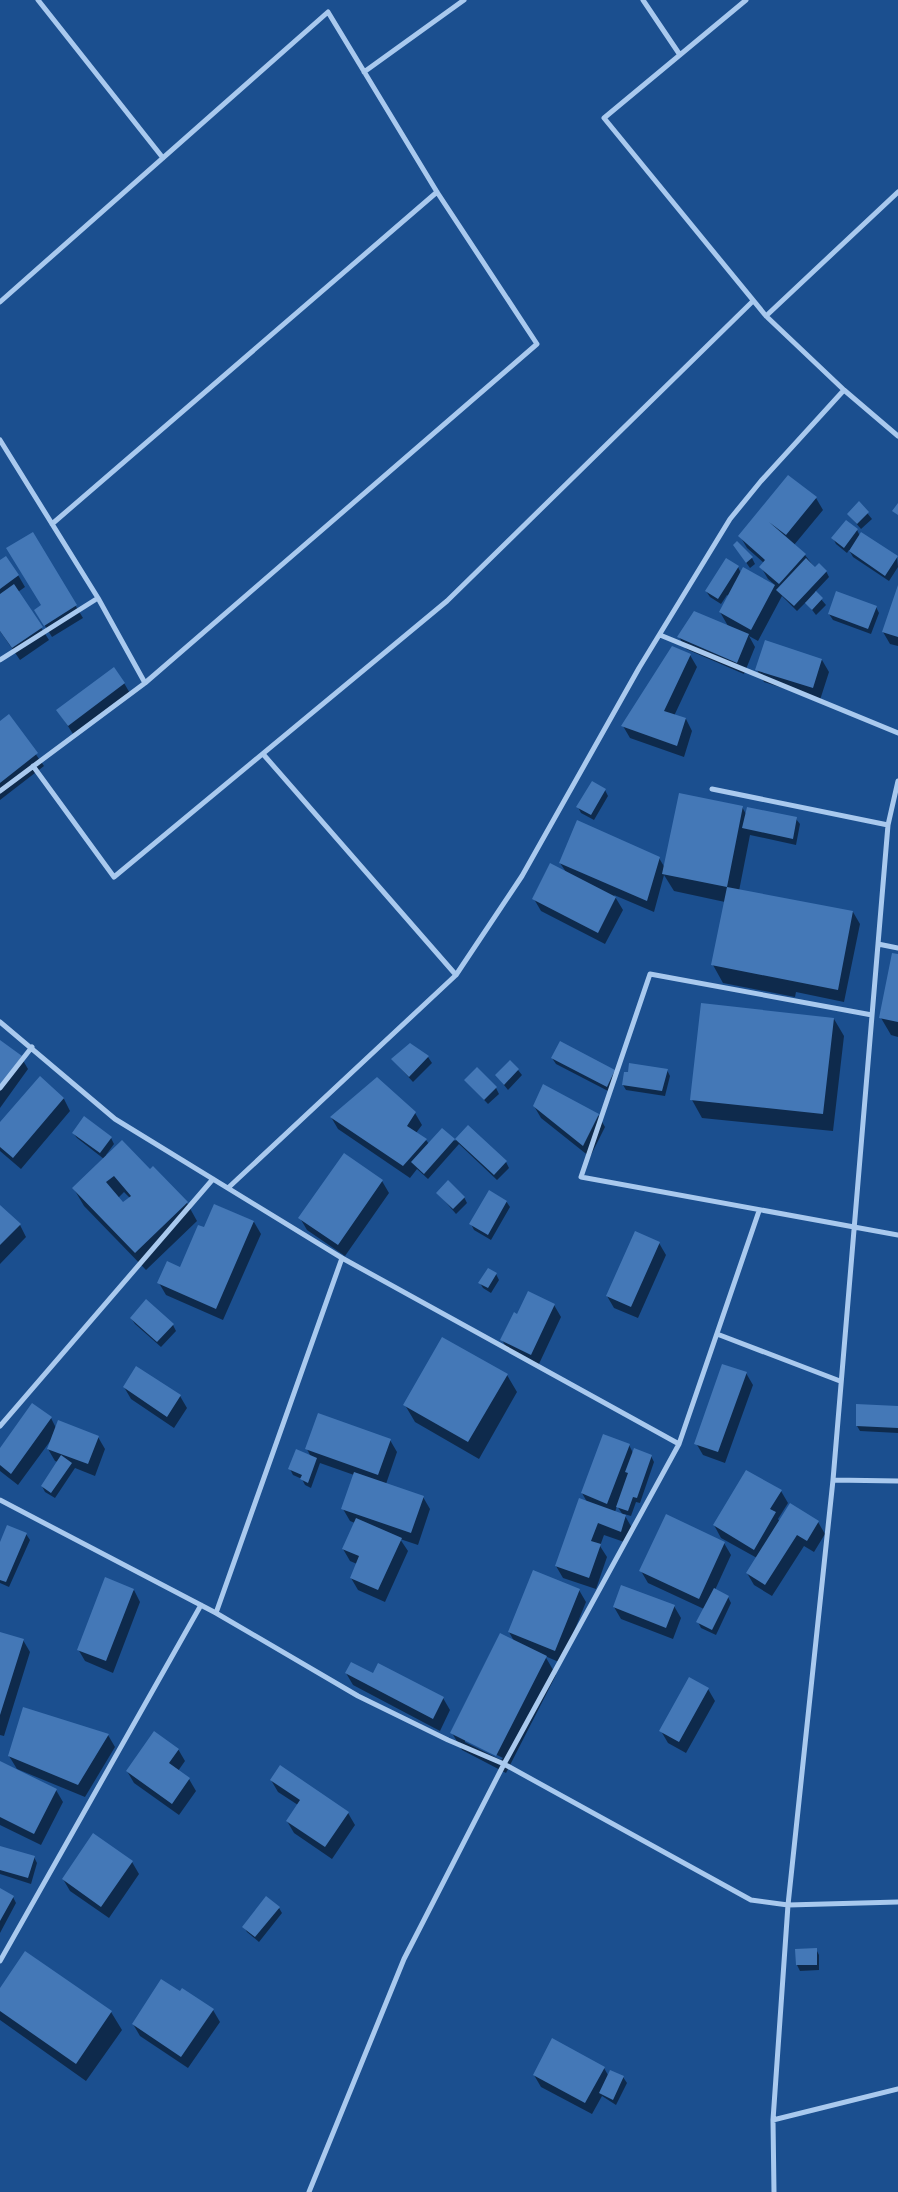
<svg xmlns="http://www.w3.org/2000/svg" width="898" height="2192" viewBox="0 0 898 2192" font-family="Arial,sans-serif">
  <style>
    .shadow { fill: #0007; fill-rule: evenodd }
    .building { fill: #4478b7; fill-rule: evenodd }
    .lines { fill: none; stroke-linecap: round; stroke-linejoin: round }
    .street { stroke: #a9c9ee; stroke-width: 5 }
  </style>
  <rect width="100%" height="100%" fill="#1b4f8f"/>
  <path class="shadow" d="M816 498 823 510 794 545 805 555 815 568 826 571 829 577 815 592 826 605 816 615 806 602 797 611 782 596 758 641 749 636 755 647 744 674 686 649 679 637 728 626 720 612 729 596 727 595 721 604 710 597 706 591 738 567 741 573 775 585 768 579 761 567 764 563 747 548 740 536Z
    M859 503 872 519 861 529 848 514Z
    M857 530 860 536 897 557 898 567 889 581 853 557 849 550 847 553 836 544 833 538Z
    M32 534 83 618 52 637 35 610 42 606Z
    M738 551 752 558 755 564 750 568Z
    M0 562 18 575 25 587 18 592 49 640 20 660 0 631Z
    M898 588V646L890 644 883 632Z
    M876 607 879 613 871 634 833 620 829 614Z
    M690 655 697 667 674 716 686 719 692 731 684 757 630 738 623 726Z
    M822 660 829 672 820 700 764 682 757 670Z
    M124 683 131 695 75 737 58 711Z
    M9 716 44 766 0 800V722Z
    M605 790 608 796 594 820 581 813 578 807Z
    M742 807 746 814 796 819 800 824 796 845 750 835 739 891 853 912 860 924 844 1002 796 992 795 997 723 983 713 965 725 902 674 891 664 875 654 912 614 895 623 910 605 944 541 911 534 899 566 872 560 863 659 858 665 868Z
    M898 956V1037L891 1035 881 1018Z
    M834 1019 844 1036 833 1131 702 1118 692 1100Z
    M0 1041 21 1057 28 1069 0 1108Z
    M411 1044 428 1057 432 1063 413 1082 393 1060Z
    M552 1058 614 1071 610 1092 556 1064Z
    M518 1070 522 1075 508 1090 496 1075Z
    M667 1070 670 1076 665 1096 626 1090 623 1085Z
    M40 1078 64 1099 70 1111 21 1169 0 1151V1124Z
    M465 1080 496 1088 499 1094 488 1104Z
    M534 1106 598 1115 605 1127 590 1157 541 1118Z
    M415 1113 422 1125 416 1133 426 1140 429 1144 442 1130 455 1141 468 1127 506 1162 509 1168 497 1180 459 1144 428 1179 417 1169 410 1178 338 1129 331 1117Z
    M73 1133 111 1138 114 1144 106 1155 150 1171 187 1203 197 1221 146 1270 84 1206 74 1189 104 1159 77 1138ZM124 1192 130 1198 123 1204 118 1198Z
    M382 1181 389 1193 345 1256 307 1230 300 1218Z
    M438 1193 464 1197 467 1203 456 1214Z
    M506 1201 510 1207 491 1240 474 1230 471 1224Z
    M215 1205 254 1222 261 1234 223 1320 166 1295 159 1283 181 1268 204 1229Z
    M0 1206 20 1225 26 1237 0 1264Z
    M659 1243 666 1255 638 1318 614 1308 607 1296Z
    M496 1274 499 1280 491 1293 483 1288 480 1283Z
    M554 1305 561 1317 538 1366 509 1352 502 1340 518 1316Z
    M131 1318 173 1325 176 1331 161 1347 135 1324Z
    M136 1368 180 1396 187 1408 174 1428 131 1399 124 1387Z
    M746 1373 753 1385 725 1463 703 1455 696 1443Z
    M507 1375 517 1392 479 1459 415 1422 405 1405Z
    M898 1407V1433L860 1431 857 1426Z
    M51 1418 56 1428 98 1437 105 1449 95 1476 75 1468 55 1498 45 1492 42 1486 58 1462 55 1461 48 1449 51 1440 18 1485 0 1471V1450Z
    M390 1440 397 1452 386 1484 423 1497 430 1509 418 1545 400 1539 408 1551 385 1602 358 1590 351 1578 357 1564 350 1561 343 1549 355 1523 350 1521 343 1509 354 1475 320 1463 311 1488 305 1485 302 1479 293 1475 290 1469 311 1457 307 1449Z
    M629 1445 633 1453 651 1456 654 1462 640 1503 636 1502 631 1516 624 1514 632 1528 627 1543 604 1535 600 1546 607 1557 596 1589 563 1578 556 1566 587 1502 582 1493ZM617 1506 623 1515 615 1512Z
    M781 1491 788 1503 778 1519 780 1522H818L825 1534 814 1552 804 1546 772 1596 754 1585 747 1573 757 1558 721 1538 714 1525Z
    M26 1534 30 1540 9 1587 0 1583V1545Z
    M724 1543 731 1555 715 1590 728 1597 731 1603 716 1635 701 1628 698 1622 704 1609 648 1583 641 1571Z
    M134 1590 140 1602 113 1673 85 1661 78 1649Z
    M579 1590 586 1602 561 1663 545 1656 556 1675 506 1773 462 1750 452 1733 514 1641 509 1632ZM465 1739 503 1758 501 1760 465 1742Z
    M674 1606 681 1618 673 1639 621 1619 614 1607Z
    M0 1633 23 1640 30 1652 4 1736 0 1735Z
    M346 1673 373 1675 443 1698 450 1710 440 1731 353 1685Z
    M708 1689 715 1701 686 1753 668 1743 661 1731Z
    M24 1709 108 1735 115 1747 85 1797 17 1769 9 1756Z
    M178 1749 185 1761 178 1771 189 1779 196 1791 179 1815 134 1783 127 1771Z
    M0 1763 56 1790 63 1802 41 1845 0 1825Z
    M280 1767 348 1813 355 1825 332 1859 294 1833 287 1821 298 1805 278 1792 271 1780Z
    M0 1847 34 1857 37 1863 31 1884 0 1874Z
    M132 1862 139 1874 109 1918 70 1891 63 1879Z
    M0 1890 13 1897 16 1903 0 1933Z
    M279 1908 282 1913 259 1942 247 1932 244 1927Z
    M816 1949 819 1955V1970L800 1971 797 1965 796 1950Z
    M26 1953 111 2012 122 2030 86 2081 0 2020V1990Z
    M213 2010 220 2022 188 2068 140 2036 133 2024Z
    M604 2068 608 2075 610 2071 623 2077 627 2083 616 2105 602 2096 592 2114 541 2087 534 2075Z"/>
  <path class="building" d="M788 475 817 497 786 535 769 522 806 554 779 584 759 567 765 560 738 536Z
    M859 501 869 512 857 524 847 514Z
    M898 503V515L892 511Z
    M846 520 858 529 844 548 831 538Z
    M33 532 77 605 44 626 34 610 41 605 6 548Z
    M861 532 898 556 885 576 849 551Z
    M737 541 753 557 746 563 733 545Z
    M6 556 19 575 0 589V560Z
    M726 558 739 566 718 599 705 591Z
    M806 558 815 567 819 563 827 571 794 606 776 590Z
    M743 567 775 585 751 630 719 612Z
    M14 584 43 627 12 648 0 631V594Z
    M898 585V637L882 632Z
    M816 591 823 598 812 610 805 603Z
    M836 591 877 606 868 629 828 614Z
    M694 611 749 634 737 663 677 637Z
    M765 640 822 659 813 688 755 670Z
    M672 646 691 654 664 711 686 718 677 746 621 726Z
    M114 667 125 683 68 726 56 710Z
    M9 714 38 753 0 783V721Z
    M592 781 606 789 591 815 576 807Z
    M679 793 743 806 727 887 662 874Z
    M747 807 797 817 793 839 742 828Z
    M577 820 660 857 647 901 559 863Z
    M550 863 616 897 598 933 532 899Z
    M727 887 853 911 838 990 711 965Z
    M892 953 898 954V1022L879 1018Z
    M701 1003 834 1018 823 1114 690 1100Z
    M0 1040 22 1056 0 1087Z
    M560 1041 615 1070 607 1087 551 1058Z
    M410 1043 429 1056 409 1077 391 1059Z
    M510 1060 519 1069 504 1085 495 1075Z
    M629 1063 668 1069 662 1091 622 1085 624 1072H628Z
    M477 1067 497 1087 484 1100 464 1080Z
    M40 1076 64 1098 13 1158 0 1147V1122Z
    M377 1077 416 1112 407 1126 427 1139 403 1166 330 1117Z
    M543 1084 599 1114 583 1146 533 1106Z
    M84 1116 112 1137 100 1153 72 1133Z
    M468 1125 507 1161 494 1175 455 1139Z
    M442 1128 455 1139 424 1174 411 1162Z
    M122 1140 150 1169 153 1166 188 1202 135 1253 72 1188ZM114 1176 131 1196 123 1202 106 1182Z
    M344 1153 383 1180 338 1245 298 1218Z
    M448 1180 465 1197 453 1209 436 1193Z
    M489 1190 507 1201 488 1235 469 1224Z
    M214 1204 254 1221 216 1309 157 1283 167 1261 180 1267 198 1225 204 1227Z
    M0 1205 21 1224 0 1245Z
    M635 1231 660 1242 631 1307 606 1296Z
    M488 1268 497 1273 488 1288 478 1283Z
    M528 1291 555 1304 531 1355 500 1340 514 1312 517 1314Z
    M146 1299 174 1324 157 1342 130 1318Z
    M442 1337 508 1374 468 1442 403 1405Z
    M722 1364 747 1372 718 1452 694 1444Z
    M136 1366 181 1395 167 1417 123 1387Z
    M32 1403 52 1417 11 1474 0 1465V1448Z
    M856 1404 898 1406V1428L856 1426Z
    M318 1413 391 1439 378 1475 305 1449Z
    M58 1420 99 1436 88 1464 47 1449Z
    M603 1434 630 1444 607 1504 581 1493Z
    M634 1448 652 1455 637 1498 633 1497 628 1511 616 1507 628 1473 625 1472Z
    M296 1449 317 1458 308 1483 300 1479 302 1475 288 1469Z
    M61 1455 72 1463 51 1493 41 1486Z
    M746 1470 782 1490 770 1509 776 1512 754 1550 713 1525Z
    M354 1472 424 1496 411 1533 341 1509Z
    M579 1498 626 1515 621 1532 598 1523 591 1541 601 1544 589 1578 555 1566Z
    M790 1503 819 1521 807 1541 797 1535 765 1585 746 1573Z
    M666 1514 725 1542 699 1599 639 1571Z
    M356 1518 402 1538 378 1590 350 1578 359 1556 342 1549Z
    M7 1525 27 1533 6 1582 0 1580V1542Z
    M533 1570 580 1589 555 1651 508 1632Z
    M105 1577 134 1589 106 1661 77 1650Z
    M621 1585 675 1605 666 1628 613 1607Z
    M714 1588 729 1596 712 1630 696 1622Z
    M0 1632 24 1639 0 1715Z
    M500 1633 547 1656 496 1756 450 1733Z
    M351 1662 373 1673 378 1663 444 1697 433 1719 345 1673Z
    M689 1677 709 1688 679 1742 659 1731Z
    M23 1707 109 1734 78 1785 8 1756Z
    M154 1731 179 1749 169 1763 190 1778 172 1804 126 1771Z
    M0 1761 57 1789 34 1834 0 1817Z
    M280 1765 349 1812 325 1847 286 1821 300 1800 270 1780Z
    M93 1833 133 1861 101 1907 62 1879Z
    M0 1846 35 1856 28 1878 0 1870Z
    M0 1888 14 1896 0 1921Z
    M266 1896 280 1907 255 1937 242 1927Z
    M817 1948V1965H796L795 1949Z
    M25 1951 112 2011 76 2064 0 2011V1988Z
    M161 1979 180 1991 182 1988 214 2009 181 2057 132 2024Z
    M552 2038 605 2067 585 2103 533 2075Z
    M610 2070 624 2076 613 2100 599 2093Z"/>
  <g class="lines">
    <path class="street" d="M38 0 163 158
      M643 0 680 55
      M746 0 604 118 766 316 844 390 898 436
      M364 72 464 0
      M0 302 328 12 437 192 537 344 145 683 0 791
      M766 316 898 192
      M0 440 98 598 145 683
      M52 524 437 192
      M660 635 898 733
      M0 660 98 598
      M263 754 456 975
      M33 766 114 877 447 601 753 301
      M712 789 888 825
      M878 944 898 948
      M872 1015 650 974 581 1177 898 1235
      M0 1022 115 1119 342 1258 679 1444
      M0 1088 32 1047
      M228 1188 456 975 522 876 639 668 730 519 761 481 844 390
      M717 1334 840 1381
      M0 1426 213 1179
      M833 1480 898 1481
      M0 1500 216 1613 358 1696 448 1740 504 1764 751 1900 788 1905 898 1902
      M216 1613 342 1258
      M0 1961 201 1605
      M773 2120 898 2089
      M309 2192 404 1959 504 1764 679 1444 759 1211
      M774 2192 773 2120 788 1905 833 1480 888 825 898 781"/>
  </g>
</svg>
